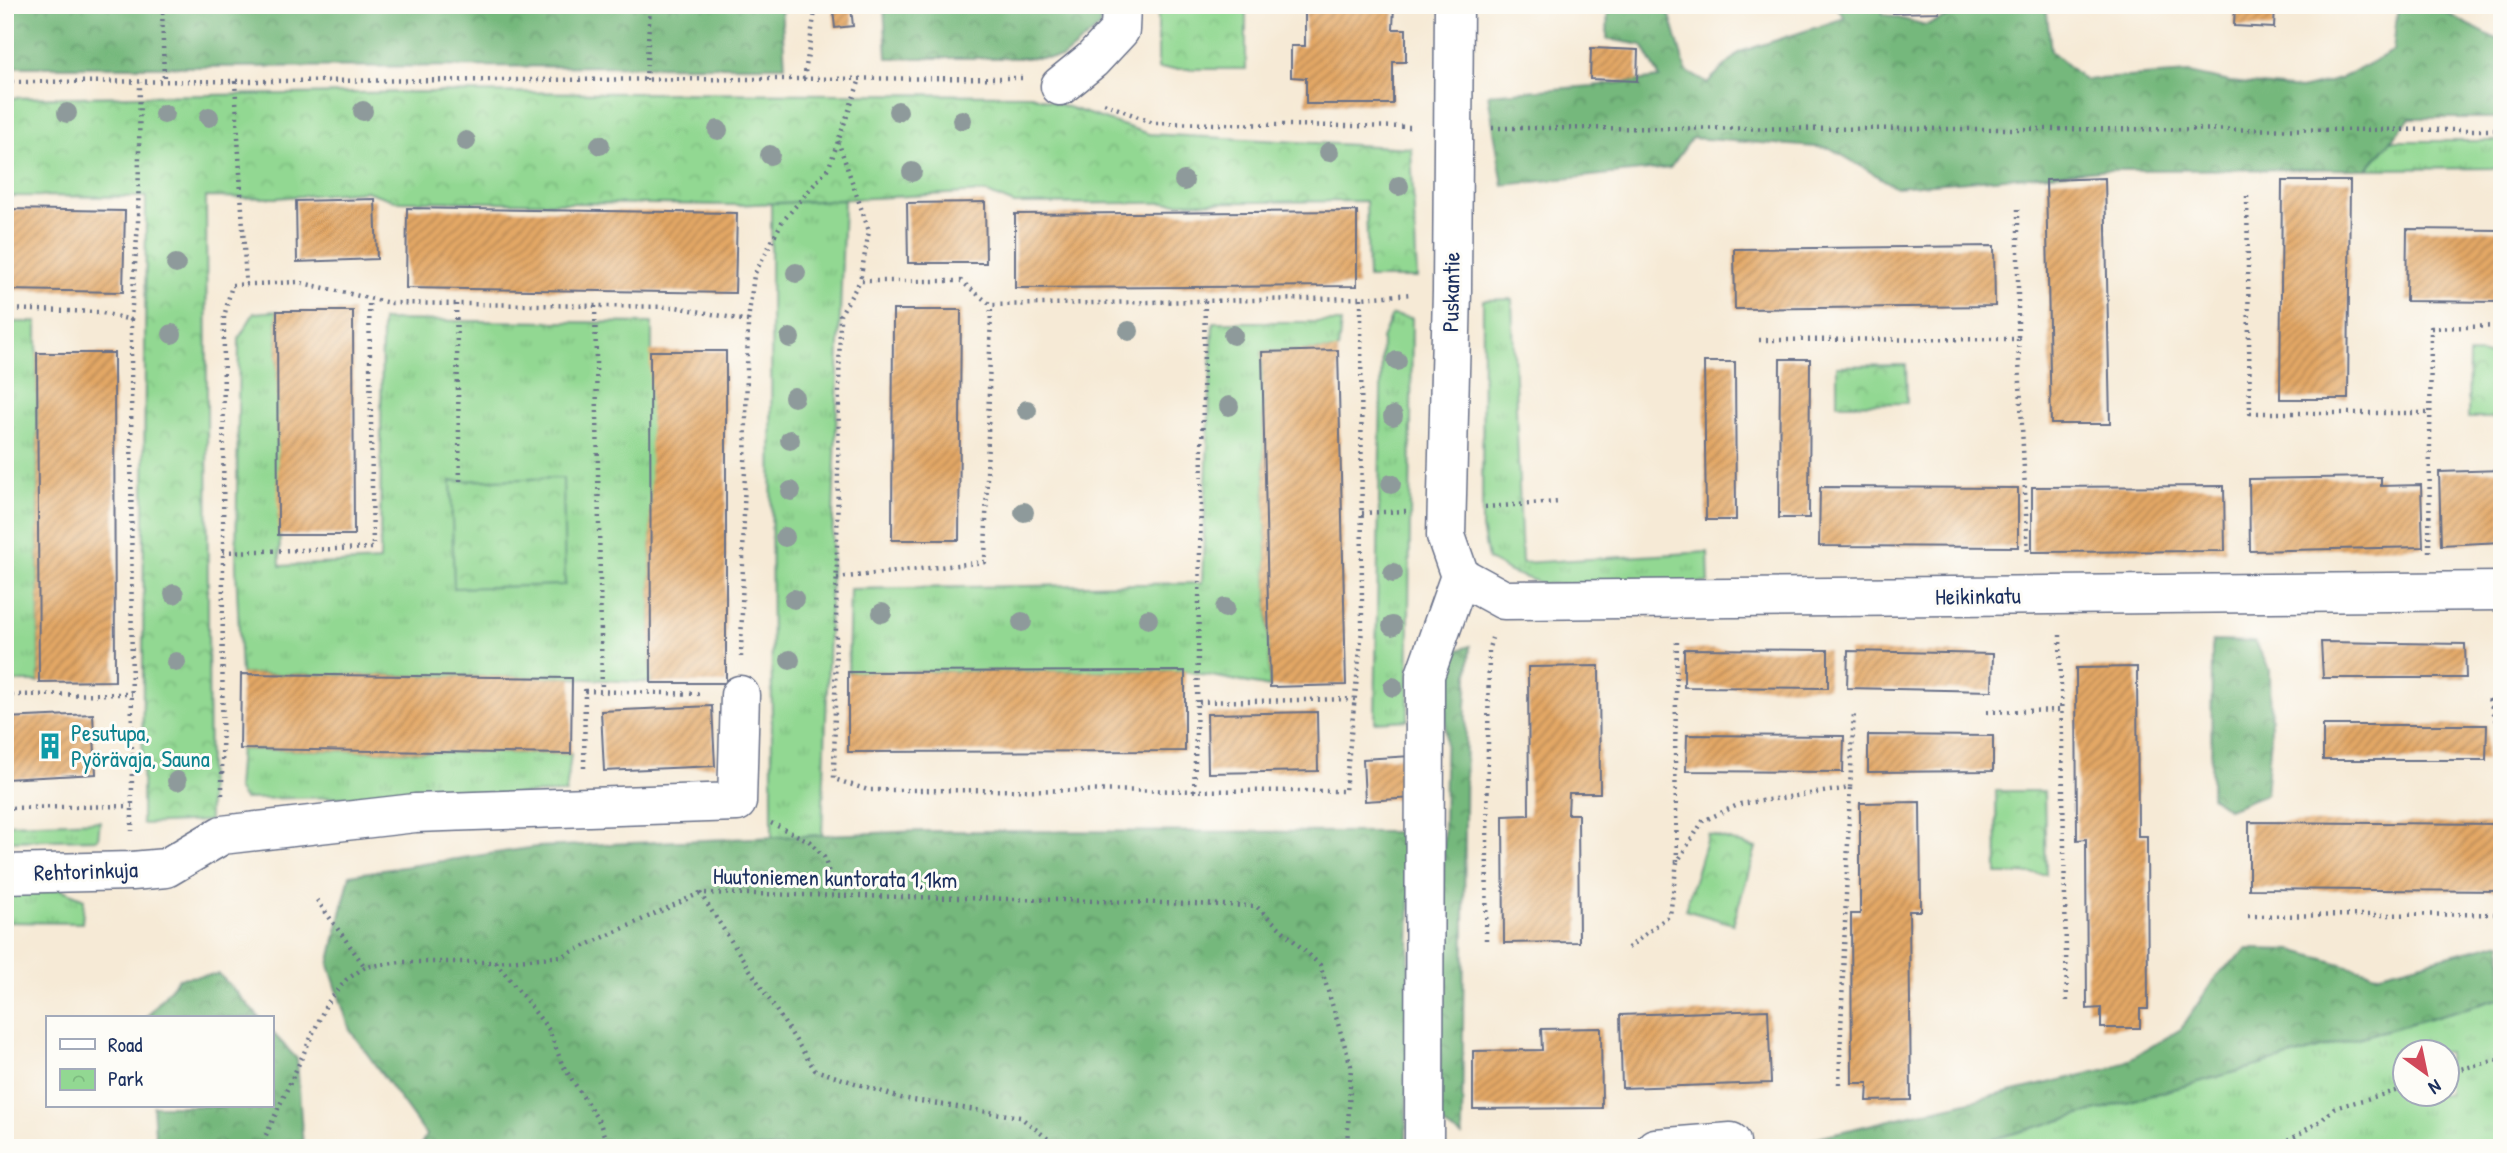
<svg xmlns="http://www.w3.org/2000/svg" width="2507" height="1153" viewBox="0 0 2507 1153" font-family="'Patrick Hand',sans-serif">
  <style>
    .grass { fill: url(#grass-tufts); stroke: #568478; stroke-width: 2; fill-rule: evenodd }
    .forest { fill: url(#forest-crowns); stroke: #48746d; stroke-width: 2 }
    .park { fill: url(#park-crowns); stroke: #568478; stroke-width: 2 }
    .building { fill: url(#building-hatch) }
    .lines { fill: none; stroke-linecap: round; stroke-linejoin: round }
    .minor-casing { stroke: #687088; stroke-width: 41 }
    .path { stroke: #687088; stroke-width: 4.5; stroke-dasharray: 2 5; stroke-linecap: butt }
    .minor { stroke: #fff; stroke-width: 38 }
    .tree { fill: #8e9a9b }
    .labels { text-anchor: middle; stroke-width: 6; stroke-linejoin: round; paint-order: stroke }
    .street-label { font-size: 23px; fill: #1b2f5e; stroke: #fdfcf7 }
    .culture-label { font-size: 23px; fill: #0d838f; stroke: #fdfcf7; text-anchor: start }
  </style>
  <defs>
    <pattern id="grass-tufts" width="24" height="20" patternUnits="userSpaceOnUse" patternTransform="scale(1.75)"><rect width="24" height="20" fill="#92d892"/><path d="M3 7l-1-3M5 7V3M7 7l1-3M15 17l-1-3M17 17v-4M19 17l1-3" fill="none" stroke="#7dba80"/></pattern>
    <pattern id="forest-crowns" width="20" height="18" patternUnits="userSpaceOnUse" patternTransform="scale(1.75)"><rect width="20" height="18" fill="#75b87c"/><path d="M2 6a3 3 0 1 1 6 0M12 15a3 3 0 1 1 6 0" fill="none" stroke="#5f9669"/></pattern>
    <pattern id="park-crowns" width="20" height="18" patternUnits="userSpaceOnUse" patternTransform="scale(1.75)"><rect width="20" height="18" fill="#92d892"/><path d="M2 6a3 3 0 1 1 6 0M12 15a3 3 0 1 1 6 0" fill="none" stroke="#7dba80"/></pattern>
    <pattern id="building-hatch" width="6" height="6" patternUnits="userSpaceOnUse" patternTransform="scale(1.75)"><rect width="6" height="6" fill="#e3a765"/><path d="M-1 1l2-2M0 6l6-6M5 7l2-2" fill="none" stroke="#b78856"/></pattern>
  </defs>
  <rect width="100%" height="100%" fill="#fdfcf7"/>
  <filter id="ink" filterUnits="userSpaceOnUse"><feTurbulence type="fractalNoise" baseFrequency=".0143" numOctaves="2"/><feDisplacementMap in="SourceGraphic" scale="14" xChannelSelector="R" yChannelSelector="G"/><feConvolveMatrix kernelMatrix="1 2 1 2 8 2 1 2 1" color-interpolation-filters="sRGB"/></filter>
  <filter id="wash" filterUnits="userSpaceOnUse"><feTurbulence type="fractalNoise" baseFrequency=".00686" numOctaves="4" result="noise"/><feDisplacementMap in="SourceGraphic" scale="28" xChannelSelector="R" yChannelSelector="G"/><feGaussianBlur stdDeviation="1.57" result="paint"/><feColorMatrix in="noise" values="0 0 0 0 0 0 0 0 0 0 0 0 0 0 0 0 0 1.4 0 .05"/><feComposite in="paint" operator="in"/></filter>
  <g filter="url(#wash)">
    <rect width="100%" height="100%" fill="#f6ead6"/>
    <path class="grass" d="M2391 141H2502V168L2367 169Z
      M844 200 822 835 772 838 771 203Z
      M1512 299 1522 563 1708 552 1709 583 1543 584 1510 572 1488 559 1482 528 1483 300Z
      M277 311 280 566 380 561 382 320 652 323 651 683 572 678 241 674 236 568 239 338 254 313Z
      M1392 315 1412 318 1408 720 1375 722 1382 339Z
      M5 322H37L39 682H5Z
      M1213 322H1341L1338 350 1262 352 1270 687 1185 671 848 672 850 589 1202 583Z
      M240 749 571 754 566 793 244 799 237 789Z
      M100 821 98 839 5 841V824Z
      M5 887H56L84 899 82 923 5 922Z
      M2502 998V1148H1961ZM2406 1052H2448V1094H2406Z"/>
    <path class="forest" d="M5 5H781L785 66 5 67Z
      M884 5H1102L1100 27 1062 58H887Z
      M1608 5H1667L1686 71 1707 83 1740 52 1845 18 1835 5H1882L1883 14 1926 25 1982 5H2046L2051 51 2084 80 2189 73 2230 82 2301 89 2340 79 2393 51 2398 5H2431L2502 42V118H2410L2367 169 2100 170 1896 187 1830 148 1692 138 1670 168 1503 185 1488 94 1592 86 1660 78 1642 45 1607 39Z
      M2212 641 2255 642 2270 670 2271 736 2266 794 2228 809 2211 797Z
      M1470 646 1466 706 1462 1136 1439 1123 1447 654Z
      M922 831 1411 832 1406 1148H419L426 1135 350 1030 329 965 350 875 536 847Z
      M2502 942V998L1961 1148H1789L1822 1136 2116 1067 2181 1029 2217 975 2248 949 2292 950 2376 974Z
      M219 974 260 1018H146L179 978Z
      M271 1031 297 1059 303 1148H156L153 1106H271Z"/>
    <path class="park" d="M1158 9H1246V69H1158Z
      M423 92 1031 95 1149 134 1411 148 1417 278H1368L1366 201 1014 204 985 192 736 205 396 201 366 191 276 198 206 197 209 821 142 824 146 197 5 196V98Z
      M2469 354 2502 355V418H2468Z
      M1906 365 1907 403 1837 404V366Z
      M563 478 565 585 454 588 451 481Z
      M1996 791H2044L2046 874H1997Z
      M1708 834 1756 848 1733 924 1685 910Z"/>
    <g id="blocks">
      <path class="building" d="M1305 5H1394L1393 29H1406V62H1393V104H1306V78L1291 77V46H1305Z
        M1893 5H1939V12L1893 13Z
        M2235 5H2275L2274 28 2234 26Z
        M851 8 853 26 835 28 833 9Z
        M1591 48 1638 50 1637 81 1590 79Z
        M2105 178 2110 424H2051L2046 180Z
        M2282 181H2350L2348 399H2280Z
        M375 199 377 259 297 262 296 201Z
        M985 202 986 263H908L907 203Z
        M407 208 737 213 735 293 406 288Z
        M5 209 125 211 123 292 5 290Z
        M1357 211V286L1015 288V214Z
        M2407 229 2502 230V302L2406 301Z
        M1994 246 1995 306 1735 309 1734 249Z
        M893 310H961L959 540H892Z
        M277 311H353L354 535H278Z
        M1338 350 1346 685 1270 687 1262 352Z
        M650 351H726V683H651Z
        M37 353H114L115 681 39 682Z
        M1780 359H1810L1809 518H1779Z
        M1704 362H1735L1736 520H1706Z
        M2502 470V542L2441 545 2439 472Z
        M2381 477V486L2421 485 2423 547 2250 551 2249 479Z
        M2224 486 2225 551 2032 552V487Z
        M1820 487 2018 488V547L1819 546Z
        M2321 642 2465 644 2466 678H2323Z
        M1684 649 1828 650V688L1684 687Z
        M1848 651 1993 654 1992 691 1847 688Z
        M1599 666 1600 793H1569L1568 814H1578L1579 942 1504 943 1503 816 1529 815 1528 667Z
        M2137 667 2138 836H2147L2148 1009H2140V1028H2101V1008L2087 1009 2086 839 2077 840 2076 668Z
        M1185 671V751L848 752V672Z
        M241 674 572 678 571 754 240 749Z
        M712 706 715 766 604 771 601 711Z
        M1317 712 1318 771 1208 773 1207 714Z
        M93 714 96 774 5 779V718Z
        M2323 725H2487L2486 760H2323Z
        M1687 735 1844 736 1843 772 1686 771Z
        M1868 735 1993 736V771L1868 772Z
        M1411 756 1414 798 1365 801 1363 759Z
        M1920 802 1921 911H1909L1911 1100 1867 1101 1868 1083H1852L1851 914H1860V803Z
        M2249 822 2502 824V891L2249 889Z
        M1768 1010 1771 1083 1622 1088 1620 1015Z
        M1601 1028 1602 1108 1473 1109V1051L1542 1050 1541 1029Z"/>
    </g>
  </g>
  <g filter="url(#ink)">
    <use href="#blocks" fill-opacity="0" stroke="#687088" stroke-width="2"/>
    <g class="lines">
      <g class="minor-casing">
        <path id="minor" d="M1454 5 1452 291 1446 536 1460 576
          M1060 86 1092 60 1120 30 1121 5
          M1460 576 1504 600 2502 591
          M5 874 132 871 166 868 222 835 415 813 737 802 740 695
          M1424 1148 1425 675 1460 576
          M1655 1148 1731 1142"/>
      </g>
      <path class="path" d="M162 5 164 81
        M804 79 816 5
        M646 80 650 5
        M235 81 246 284
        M5 82 1023 78
        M1104 103 1153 123 1413 127
        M1492 128 2502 130
        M838 141 869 231 860 281
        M2247 196 2250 413H2431
        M2018 209V339
        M1361 298 1362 630 1345 791 868 790 834 779 840 315 860 281H961L991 305 1361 298 1412 294
        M456 304 460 481
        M595 306 602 691
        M5 309 99 312 131 320 132 831
        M131 320 138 223 140 82
        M748 321 754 275 782 222 829 167 860 79
        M1759 340 2018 339 2028 556
        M1485 507 1559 502
        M1362 513 1406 511
        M223 552 373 548 369 299
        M2429 552 2431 328 2502 326
        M837 578 985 562 991 305
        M2060 635 2067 1004
        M5 695 132 694
        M2489 699 2502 736
        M1197 702 1205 301
        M1987 712 2061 710
        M584 768 585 691 702 694
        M1194 791 1197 702 1356 699
        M222 795 224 317 232 285 298 282 390 303 676 307 748 321 741 657
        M5 808 132 806
        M771 823 809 841 824 857 836 895
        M1677 861 1675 759 1677 638
        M700 893 815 1070 901 1098 1020 1117 1060 1148
        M317 900 365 967
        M2248 916 2502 914
        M1486 940 1489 648 1492 638
        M1628 948 1670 915 1677 862 1703 821 1740 804 1850 788 1854 712
        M496 962 549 1030 562 1064 600 1123 608 1148
        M2448 1072 2502 1059
        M1839 1084 1850 788
        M260 1148 326 1005 346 980 365 967 400 962H495L563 956 700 893 1062 900 1256 906 1320 965 1351 1066 1347 1148
        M2276 1148 2322 1120 2334 1108 2406 1088"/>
      <use href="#minor" class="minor"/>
    </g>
    <g class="tree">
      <circle cx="363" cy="111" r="10"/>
      <circle cx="898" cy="111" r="10"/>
      <circle cx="67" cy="113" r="10"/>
      <circle cx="164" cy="114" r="10"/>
      <circle cx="209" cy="117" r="10"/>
      <circle cx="962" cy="120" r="10"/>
      <circle cx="718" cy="130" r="10"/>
      <circle cx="466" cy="141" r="10"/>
      <circle cx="600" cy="145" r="10"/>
      <circle cx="1329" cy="152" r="10"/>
      <circle cx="770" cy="155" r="10"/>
      <circle cx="912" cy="172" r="10"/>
      <circle cx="1184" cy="181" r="10"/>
      <circle cx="1399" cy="186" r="10"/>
      <circle cx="176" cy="264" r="10"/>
      <circle cx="796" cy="273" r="10"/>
      <circle cx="1129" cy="331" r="10"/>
      <circle cx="172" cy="334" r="10"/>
      <circle cx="1233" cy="335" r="10"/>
      <circle cx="790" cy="338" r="10"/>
      <circle cx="1397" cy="361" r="10"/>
      <circle cx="794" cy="397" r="10"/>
      <circle cx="1229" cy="406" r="10"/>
      <circle cx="1027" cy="410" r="10"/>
      <circle cx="1393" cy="416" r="10"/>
      <circle cx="790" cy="440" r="10"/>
      <circle cx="1391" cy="484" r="10"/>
      <circle cx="791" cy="491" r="10"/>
      <circle cx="1024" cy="512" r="10"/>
      <circle cx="785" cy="537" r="10"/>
      <circle cx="1393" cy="573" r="10"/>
      <circle cx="174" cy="594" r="10"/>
      <circle cx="794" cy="599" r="10"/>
      <circle cx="1225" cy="608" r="10"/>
      <circle cx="882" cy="613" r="10"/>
      <circle cx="1148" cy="619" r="10"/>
      <circle cx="1022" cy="622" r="10"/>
      <circle cx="1392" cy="626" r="10"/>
      <circle cx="790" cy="660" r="10"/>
      <circle cx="176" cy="662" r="10"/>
      <circle cx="1393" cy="687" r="10"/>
      <circle cx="177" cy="781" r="10"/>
    </g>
  </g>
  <defs>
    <g id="building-bare" transform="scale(2.1)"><path d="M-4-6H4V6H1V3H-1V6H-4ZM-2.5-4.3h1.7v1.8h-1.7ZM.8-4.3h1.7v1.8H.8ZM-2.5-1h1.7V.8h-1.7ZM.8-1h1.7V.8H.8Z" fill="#0f9aa8" stroke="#fdfcf7" stroke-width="2.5" paint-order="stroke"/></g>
  </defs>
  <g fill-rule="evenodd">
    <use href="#building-bare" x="50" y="746"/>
  </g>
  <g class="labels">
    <g class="street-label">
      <text transform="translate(1451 292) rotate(-89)" y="8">Puskantie</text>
      <text transform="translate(1978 596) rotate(-1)" y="8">Heikinkatu</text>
      <text transform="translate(86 871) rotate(-2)" y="8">Rehtorinkuja</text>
      <text transform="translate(835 878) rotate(1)" y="8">Huutoniemen kuntorata 1,1km</text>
    </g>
    <g class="culture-label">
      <text x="71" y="741">Pesutupa,<tspan x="71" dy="26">Pyörävaja, Sauna</tspan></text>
    </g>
  </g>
  <rect width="2507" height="1153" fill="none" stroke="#fdfcf7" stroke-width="28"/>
  <rect x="46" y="1016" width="228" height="91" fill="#fdfcf7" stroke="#a3aaba" stroke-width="2"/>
  <rect x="60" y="1039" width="35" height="10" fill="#ffffff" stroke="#a3aaba" stroke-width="2"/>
  <text x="108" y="1052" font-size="21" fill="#1b2f5e">Road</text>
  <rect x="60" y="1069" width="35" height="21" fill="url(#park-crowns)" stroke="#a3aaba" stroke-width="2"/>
  <text x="108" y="1086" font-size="21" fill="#1b2f5e">Park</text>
  <g transform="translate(2426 1073) rotate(147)"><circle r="33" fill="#fdfcf7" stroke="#a3aaba" stroke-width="2"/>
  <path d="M0-5L12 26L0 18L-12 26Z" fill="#d1495b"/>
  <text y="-10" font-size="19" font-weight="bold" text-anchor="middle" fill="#1b2f5e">N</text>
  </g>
</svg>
